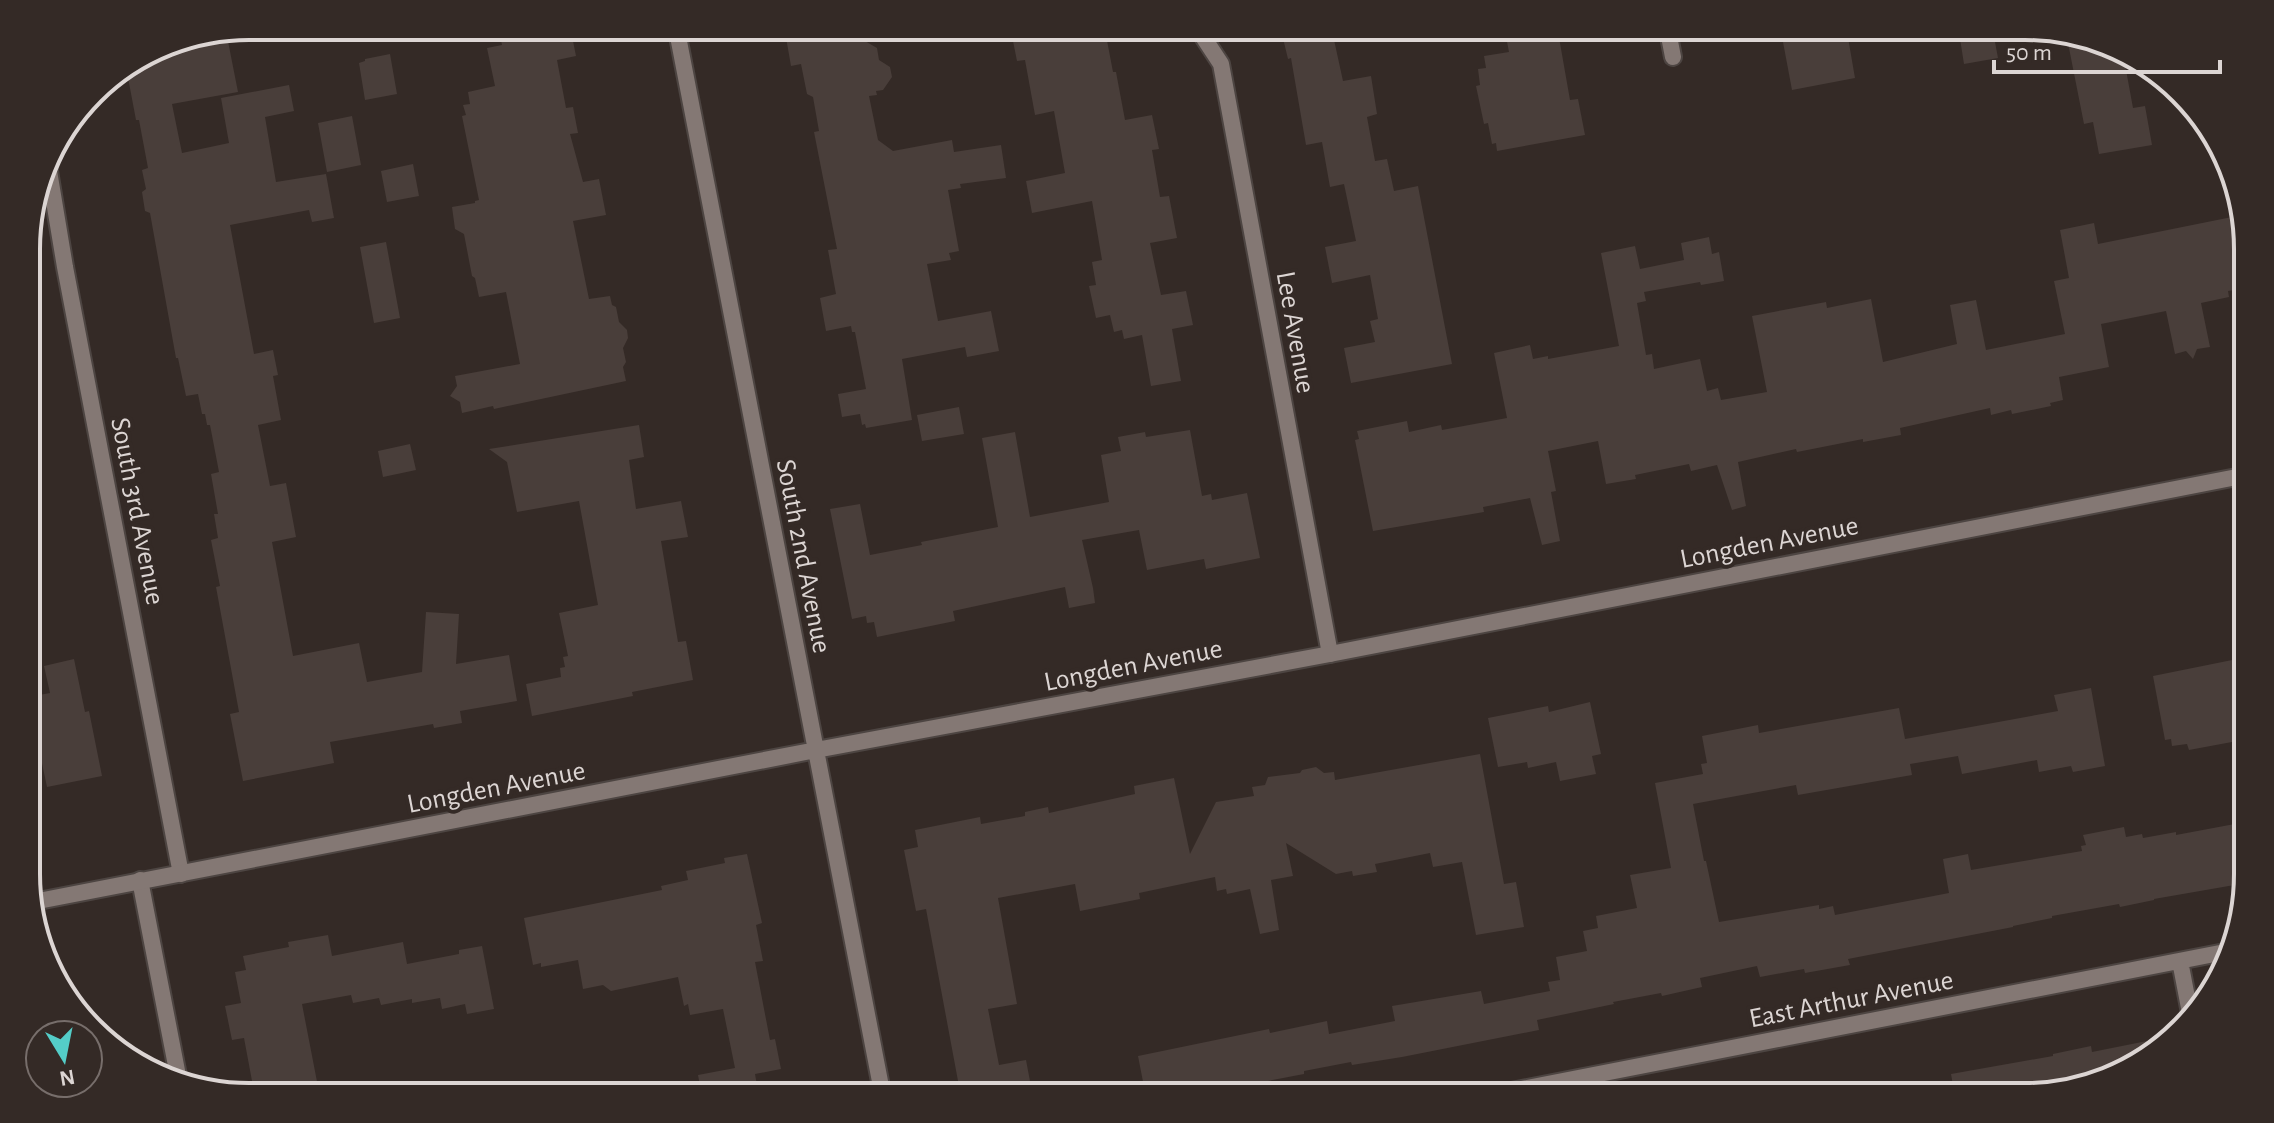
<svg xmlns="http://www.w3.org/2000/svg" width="2274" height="1123" viewBox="0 0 2274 1123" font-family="'Alegreya Sans',sans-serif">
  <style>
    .building { fill: #493e3a }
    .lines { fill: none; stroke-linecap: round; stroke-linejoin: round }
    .minor-casing { stroke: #4d4542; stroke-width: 20 }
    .tertiary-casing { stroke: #4d4542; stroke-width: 20 }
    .minor { stroke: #847874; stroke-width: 16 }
    .tertiary { stroke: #847874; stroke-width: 16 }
    .labels { text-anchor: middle; stroke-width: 8; stroke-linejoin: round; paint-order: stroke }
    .street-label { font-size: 28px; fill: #dcd5d3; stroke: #342a26 }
    .rim { fill: none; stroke: #dcd5d3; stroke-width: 4 }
  </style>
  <rect width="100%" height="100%" fill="#342a26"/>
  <path class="building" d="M498 26H570L576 56 557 60 566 108 573 107 578 133 570 134 583 182 599 179 606 215 573 221 589 299 610 296 612 305 616 307 619 322 627 330 628 338 623 348 626 362 623 367 626 381 494 409 493 406 462 413 460 402 450 396 457 386 455 376 520 364 506 292 479 297 475 278 472 276 464 234 455 229 452 207 475 203V201L479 200 462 116 466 115 463 105 470 104 468 92 495 86 487 48 502 45Z
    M784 26H839L877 48 879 60 890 67 892 77 883 90 876 91 877 95 869 96 878 140 893 151 952 140 954 152 1001 145 1006 178 960 184 961 188 948 190 959 251 949 253 951 260 927 264 938 321 991 311 999 351 967 357 965 347 902 359 912 420 866 428 865 424 862 425 860 414 842 417 838 394 866 389 855 332H852L851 326 826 331 820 298 836 294 828 250 837 249 814 132 819 131 813 97 807 94 801 64 791 66Z
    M1010 26H1096V32L1105 30 1113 72H1116L1125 120 1152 115 1159 149 1152 150 1160 197 1169 196 1177 238 1150 243 1161 295 1186 291 1193 325 1172 329 1181 381 1151 386 1142 335 1124 339 1122 330 1114 332 1110 315 1096 318 1089 286 1096 285 1092 262 1102 260 1092 201 1032 213 1026 181 1065 173 1054 111 1035 115 1025 60 1017 61Z
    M1280 26H1331L1343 81 1371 76 1377 114 1367 117 1375 161 1387 159 1394 191 1418 186 1452 364 1351 383 1344 348 1375 342 1370 321 1378 319 1370 275 1332 283 1325 247 1356 241 1344 184 1330 187 1322 142 1306 145 1291 58 1288 59Z
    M1504 26H1557L1570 100 1578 99 1585 135 1497 151 1496 143 1492 144 1488 123 1484 124 1476 86 1480 85 1478 69 1486 68 1484 56 1509 52Z
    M1780 26H1846L1855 78 1792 90Z
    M1958 26H1992L1998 58 1964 64Z
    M226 31 238 92 172 104 182 153 229 143 221 98 289 85 294 111 265 117 276 182 326 174 334 218 312 222 309 210 230 225 254 354 273 350 278 375 273 376 281 420 258 425 270 486 286 483 296 537 272 542 293 656 359 643 367 682 422 672 426 612 459 614 456 664 509 655 517 701 460 711 462 723 434 728 433 724 330 742 334 763 243 781 230 714 239 712 216 587 220 586 211 540 218 538 214 514H218L211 474 219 472 210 425H207L205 414H202L198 394 186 396 178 358H176L150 213 145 211 142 192 146 189 142 170 148 168 139 120H136L126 67 164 43Z
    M2084 40 2122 48 2133 108 2145 106 2152 145 2099 154 2093 122 2084 124 2068 43Z
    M390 54 397 94 365 100 359 63 365 61V59Z
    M352 116 361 165 327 172 318 123Z
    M413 164 419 196 387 202 381 171Z
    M2232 217 2246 288 2228 291 2229 297 2201 303 2210 347 2197 349 2193 359 2186 351 2175 354 2166 311 2101 324 2109 367 2059 377 2063 400 2050 403 2051 406 2012 414 2011 410 1991 415 1990 408 1900 428 1901 435 1863 442V439L1797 452 1796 449 1738 462 1746 506 1732 510 1717 465 1691 471 1689 464 1635 475 1636 479 1606 484 1598 441 1548 451 1556 491 1551 492 1560 541 1542 545 1530 498 1483 507 1484 512 1373 531 1355 440 1359 439 1357 431 1407 421 1409 432 1441 425 1442 430 1507 418 1494 353 1530 345 1533 359 1548 356V359L1619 346 1601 253 1635 246 1640 269 1684 260 1681 243 1709 237 1712 254 1719 252 1724 281 1701 285 1700 282 1644 292 1646 301 1637 303 1646 355 1652 354 1654 369 1700 359 1707 391 1718 388 1721 400 1767 392 1752 316 1826 302 1827 308 1871 299 1883 362 1957 344 1950 305 1976 300 1986 350 2065 334 2054 281 2069 278 2060 230 2094 223 2098 244Z
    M386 242 400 318 374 323 360 247Z
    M959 407 964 434 922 441 917 415Z
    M639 425 644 457 629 460 636 509 681 501 688 537 661 541 678 642 686 641 693 680 632 692 633 696 532 716 526 684 561 677 560 668 565 667 563 657 568 656 559 613 598 605 579 501 517 512 507 462 489 449Z
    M1190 430 1202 496 1211 494 1212 500 1247 493 1260 558 1206 569 1204 559 1147 570 1139 530 1082 540 1093 588 1095 603 1069 608 1065 587 953 611 955 621 877 637 874 622 867 623 866 616 852 619 830 509 860 504 870 555 922 545 921 542 998 527 982 438 1015 432 1030 517 1109 502 1101 455 1121 451 1118 437 1145 432 1146 437Z
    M410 444 416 470 383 477 378 451Z
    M2247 657 2248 739 2189 750 2187 744 2172 746 2171 739 2165 740 2153 676Z
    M74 659 85 712 89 711 102 776 47 787 28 697 50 693 44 666Z
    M2091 688 2105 766 2073 772 2071 766 2039 772 2037 760 1962 774 1958 756 1910 764 1912 775 1798 795 1796 785 1693 804 1704 861H1706L1719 922 1819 905V909L1833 906 1835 915 1949 893 1943 859 1968 854 1971 870 2082 851 2081 846 2086 845 2083 835 2124 827 2126 837 2142 834 2143 838 2176 832V835L2240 823 2245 846H2248L2246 883 2154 899V900L2120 907 2119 904 2052 916V918L2013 926V927L1848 959 1850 965 1805 973 1804 969 1760 977 1757 966 1700 978 1702 987 1662 996 1661 993 1613 1002 1614 1004 1537 1020 1539 1030 1402 1057 1352 1065 1351 1062 1304 1071V1074L1247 1085V1083L1176 1097H1146L1138 1056 1269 1029 1270 1033 1327 1021 1329 1034 1395 1021 1392 1006 1481 991 1484 1004 1550 991 1548 982 1560 980 1556 957 1587 951 1583 931 1598 928 1596 916 1637 908 1630 875 1671 868 1655 783 1703 774 1701 764 1707 763 1702 736 1758 725 1759 733 1899 708 1905 739 2058 711 2054 695Z
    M1590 702 1601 754 1592 756 1596 774 1560 781 1556 762 1528 768 1527 762 1498 767 1488 718 1548 706 1549 712Z
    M1480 754 1504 884 1516 882 1524 927 1476 935 1462 862 1433 867 1430 853 1375 864 1377 872 1353 876 1352 871 1336 874 1286 843 1293 876 1271 880 1279 930 1260 934 1250 889 1227 894 1226 889 1217 891 1215 877 1139 893 1140 899 1080 911 1075 884 998 898 1017 1004 988 1009 999 1065 1026 1060 1033 1097H961L926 909 916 911 904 850 918 847 915 830 980 817 981 824 1025 816V812L1048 807 1049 813 1135 794 1134 786 1174 778 1190 854 1216 802 1254 796 1252 787 1265 785 1268 777 1300 773 1302 770 1316 767 1324 773 1334 772 1335 780Z
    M747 854 762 923 756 925 763 961 755 962 770 1040 775 1039 781 1069 755 1074 759 1097H702L698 1075 735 1068 723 1009 690 1015 688 1004 684 1006 678 977 611 991 603 985 583 989 578 960 541 967V963L533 965 524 918 662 890 661 886 688 880 686 871 725 863 724 858Z
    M328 935 332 956 403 942 407 964 459 954V950L482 946 494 1009 467 1014 465 1004 442 1009 440 998 412 1003V999L381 1005 379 998 353 1003 351 995 302 1004 320 1097H255L244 1038 232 1040 225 1006 241 1003 235 972 246 970 243 956 289 947 288 942Z
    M2167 1037 2149 1060 2040 1097H1955L1951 1074 2053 1056V1054L2091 1046 2092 1052Z"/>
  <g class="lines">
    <g class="minor-casing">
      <path id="minor" d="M1196 26 1221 64 1330 654
        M1667 26 1673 57
        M47 159 65 267 181 874
        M140 880 179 1081
        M2180 961 2190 1013
        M1481 1097 2230 951"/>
    </g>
    <g class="tertiary-casing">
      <path id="tertiary" d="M676 26 883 1097
        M28 903 816 750 1330 654 2247 475"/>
    </g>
    <use href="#minor" class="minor"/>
    <use href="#tertiary" class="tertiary"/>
  </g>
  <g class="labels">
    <g class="street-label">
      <text transform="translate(1297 332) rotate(80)" y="10">Lee Avenue</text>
      <text transform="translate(139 511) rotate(79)" y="10">South 3rd Avenue</text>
      <text transform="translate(1769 541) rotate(-11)" y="10">Longden Avenue</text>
      <text transform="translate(805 556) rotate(79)" y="10">South 2nd Avenue</text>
      <text transform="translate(1133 664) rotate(-11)" y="10">Longden Avenue</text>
      <text transform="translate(496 786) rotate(-11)" y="10">Longden Avenue</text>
      <text transform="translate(1851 998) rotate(-11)" y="10">East Arthur Avenue</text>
    </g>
  </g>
  <path d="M0 0H2274V1123H0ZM249 40H2025A209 209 0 0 1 2234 249V874A209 209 0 0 1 2025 1083H249A209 209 0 0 1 40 874V249A209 209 0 0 1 249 40Z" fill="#342a26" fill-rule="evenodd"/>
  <path class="rim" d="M249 40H2025A209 209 0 0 1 2234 249V874A209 209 0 0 1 2025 1083H249A209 209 0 0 1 40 874V249A209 209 0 0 1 249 40Z"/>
  <g transform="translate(64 1059) rotate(170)"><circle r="38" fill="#342a26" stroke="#776e6b" stroke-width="2"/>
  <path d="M0-6L14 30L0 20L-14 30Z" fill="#54cdc8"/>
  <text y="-12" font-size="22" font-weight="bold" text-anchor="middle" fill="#dcd5d3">N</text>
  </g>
  <path d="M1994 60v12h226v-12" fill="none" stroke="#dcd5d3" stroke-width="4"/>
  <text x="2006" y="60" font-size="24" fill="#dcd5d3" stroke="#342a26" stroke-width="6" paint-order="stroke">50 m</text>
</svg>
